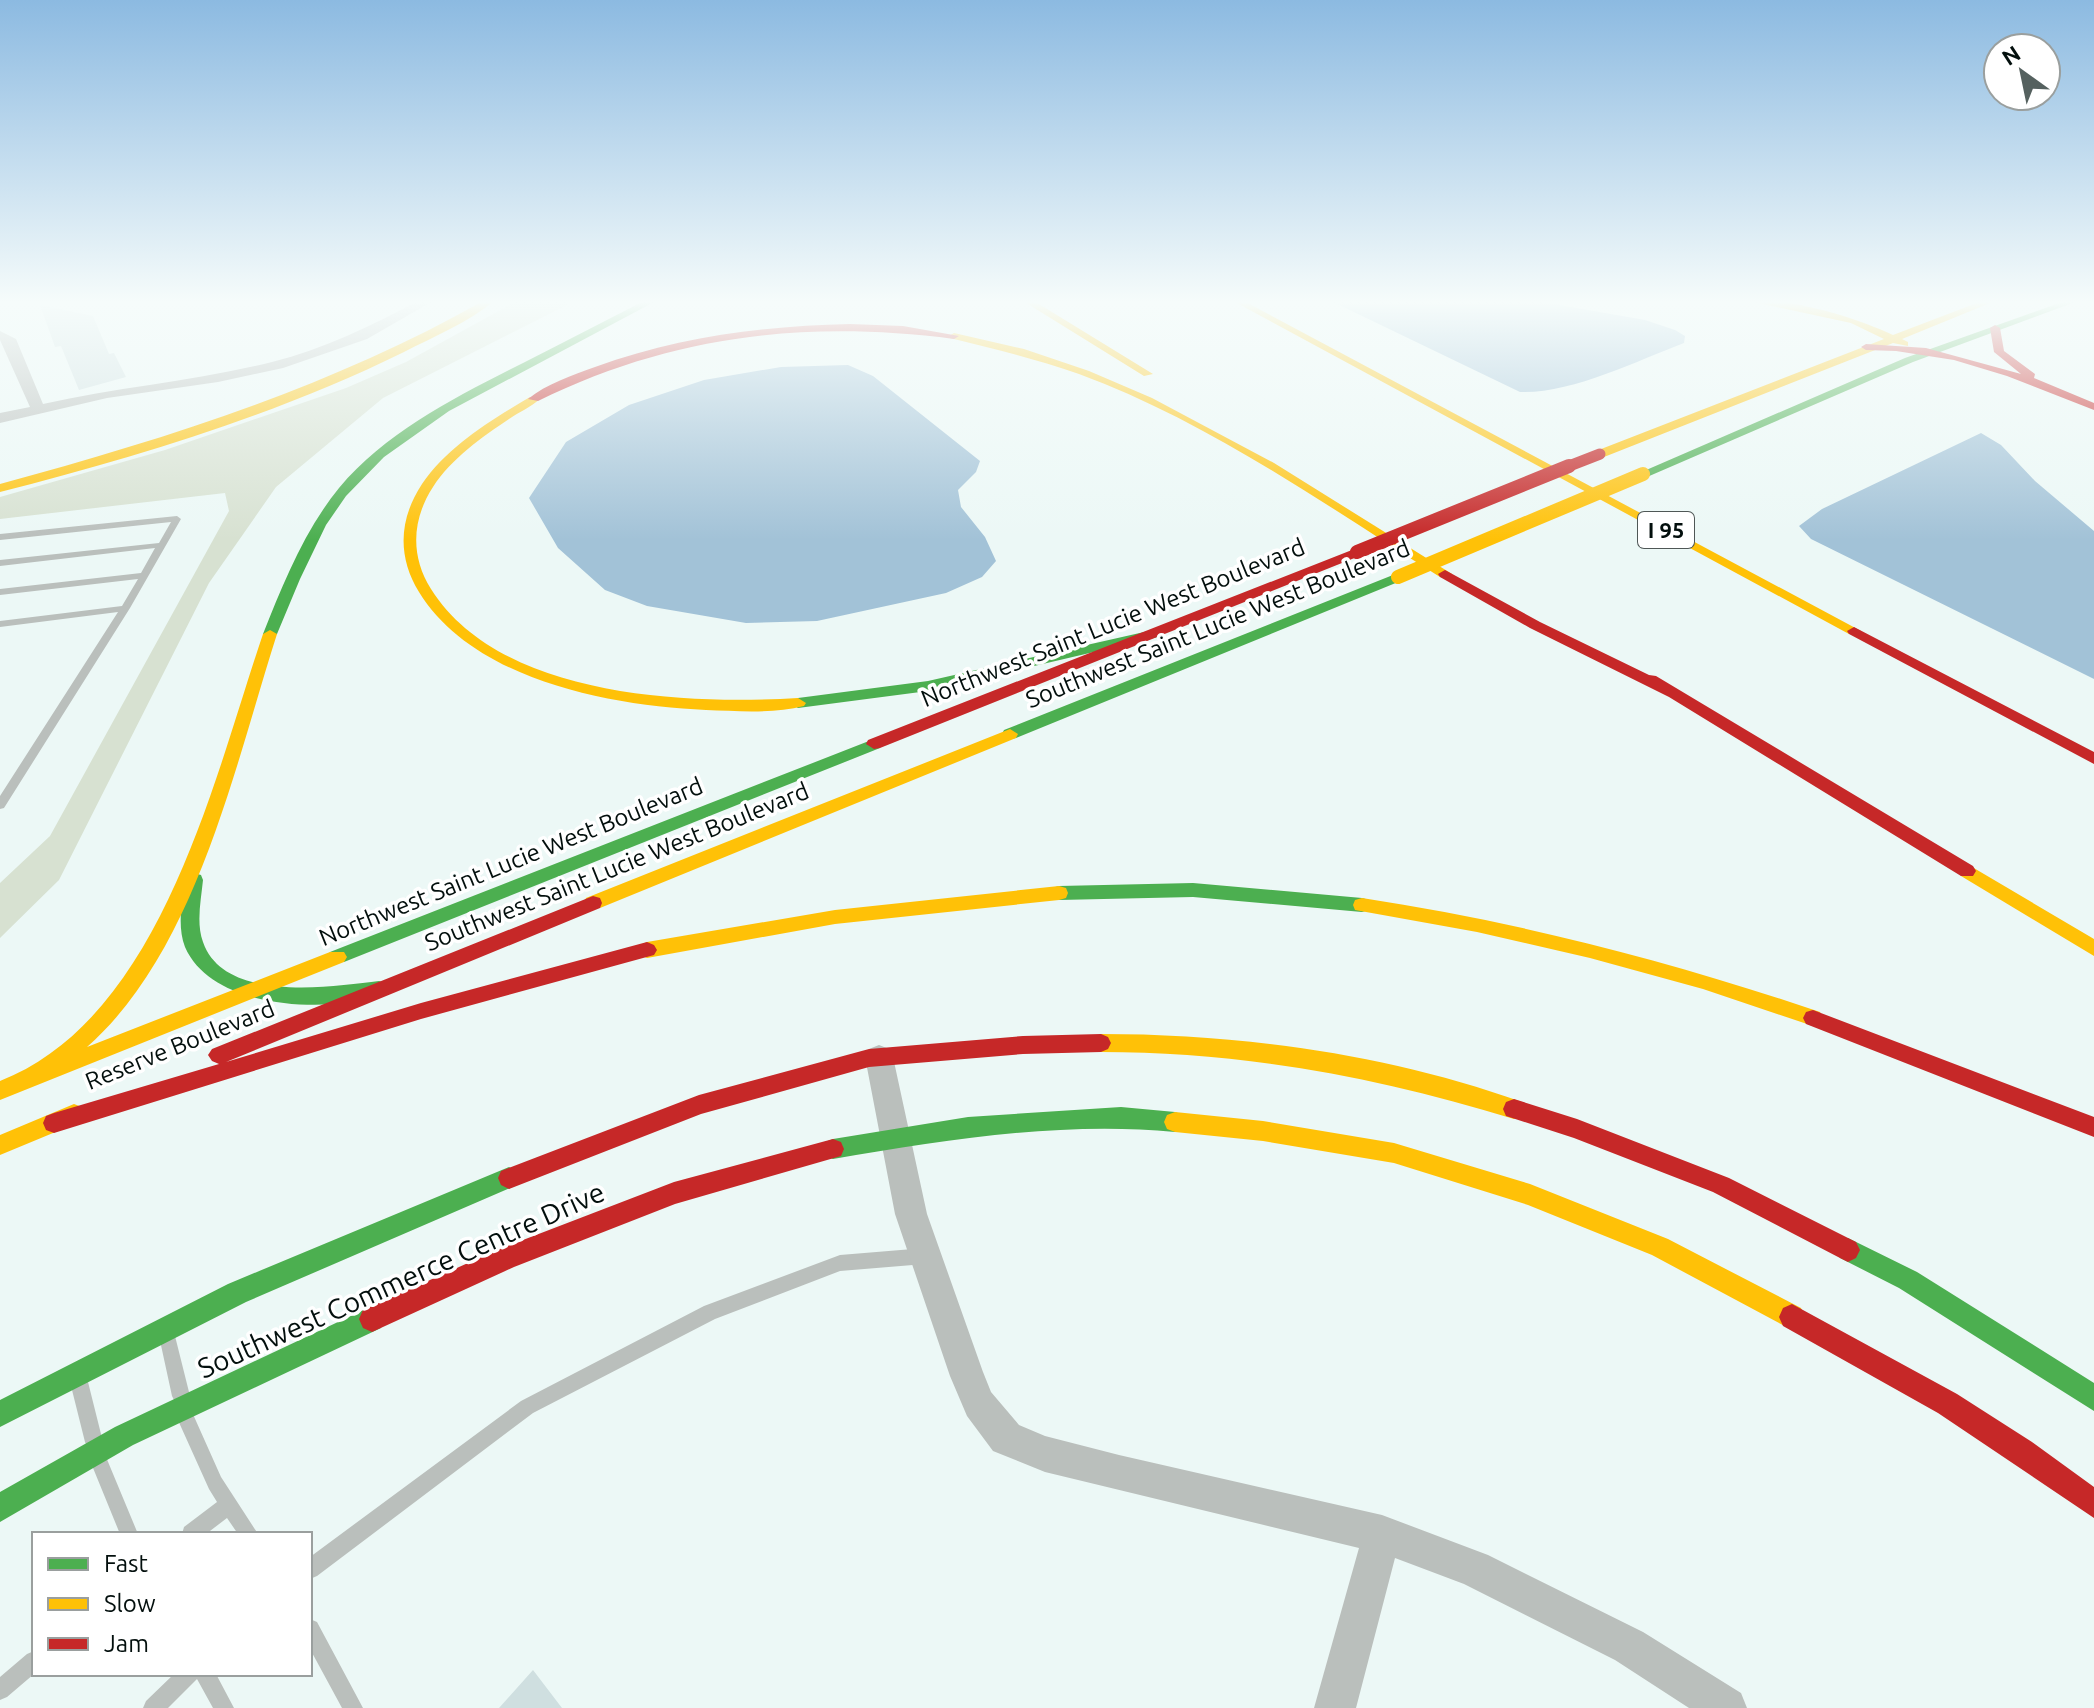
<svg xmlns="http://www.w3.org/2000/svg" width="2094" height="1708" viewBox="0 0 2094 1708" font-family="Ubuntu,sans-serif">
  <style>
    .green { fill: #d7e1d1 }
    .water { fill: #a2c2d7 }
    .building { fill: #cfdfe0 }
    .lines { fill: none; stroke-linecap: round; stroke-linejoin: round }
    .lane { fill: #babfbc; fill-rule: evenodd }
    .street { fill: #babfbc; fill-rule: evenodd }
    .fast { fill: #4caf50; fill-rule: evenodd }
    .slow { fill: #ffc107; fill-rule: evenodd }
    .jam { fill: #c62828; fill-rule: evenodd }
    .slow-bridge { stroke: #ffc107; stroke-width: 14 }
    .jam-bridge-far1 { stroke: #c62828; stroke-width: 11 }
    .jam-bridge { stroke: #c62828; stroke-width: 14 }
    .labels { text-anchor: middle; stroke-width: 7; stroke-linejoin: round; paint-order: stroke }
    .shield { fill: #fff; stroke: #4f5756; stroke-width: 2 }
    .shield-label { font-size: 22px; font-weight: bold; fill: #030f0d }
    .street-label { font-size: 24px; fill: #030f0d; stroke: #fff }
    .near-street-label { font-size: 28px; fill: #030f0d; stroke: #fff }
  </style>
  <rect width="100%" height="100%" fill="#ecf8f6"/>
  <path class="green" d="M517 301H575L383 398 276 487 209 583 59 880 0 938V883L50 836 229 511 225 493 0 519V497L165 450 346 388 406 362Z"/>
  <path class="water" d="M1331 301H1537L1645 320 1675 330 1685 336 1684 343C1636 361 1571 394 1520 392Z
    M848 365 873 376 980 461 976 472 958 490 961 507 985 537 996 561 982 577 946 593 817 621 746 623 647 606 605 590 558 548 529 498 566 442 629 405 704 380 781 367Z
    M1981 433 2001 445 2035 481 2094 531V679L1811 539 1799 526 1822 509Z"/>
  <path class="building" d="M40 305 93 316 109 354 114 353 126 377 79 390 61 346 55 347Z
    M533 1670 562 1708H499Z"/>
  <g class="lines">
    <path class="lane" d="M177 516 181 519 130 608 4 808 0 809V796L118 612 0 627V621L122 606 138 579 0 595V589L141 573 155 548 0 566V560L159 543 171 522 0 540V534Z
      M925 1248 931 1251 933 1256 931 1261 925 1264 840 1271 715 1319 533 1413 317 1576 310 1579V1557L521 1401 704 1306 840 1255Z
      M167 1328 173 1330 175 1336 190 1396 187 1402 181 1405 175 1402 172 1396 159 1336 161 1330Z
      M79 1373 85 1376 88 1382 103 1442 100 1448 94 1451 88 1448 85 1442 70 1382 73 1376Z
      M186 1409 192 1412 221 1477 258 1534H238L227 1518 206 1534H182L184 1527 217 1502 209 1489 177 1418 180 1412Z
      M100 1454 106 1457 138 1534H120L91 1463 94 1457Z
      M310 1619 317 1622 363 1708H342L310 1649Z
      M34 1651V1674L7 1697 0 1700V1677L27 1654Z
      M174 1674H216L234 1708H213L197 1679 168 1708H143L146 1701Z"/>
    <path class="street" d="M418 301H433L367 339 283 368 218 382 107 398 0 423V413L30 407 0 340V331L16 339 43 404C119 387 197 381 272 362 324 349 371 326 418 301Z
      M879 1045 889 1049 893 1057 927 1214 983 1372 991 1392 1019 1425 1045 1436 1119 1455 1382 1515 1488 1555 1643 1632 1741 1693 1747 1708H1689L1615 1660 1464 1584 1395 1558 1356 1708H1314L1359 1548 1045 1472 993 1451 967 1416 950 1376 895 1214 865 1057 869 1049Z"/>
    <path class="fast" d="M644 301H656L449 411 384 457 346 496 326 525 300 579 277 634 270 638 265 637 263 634C283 584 304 531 339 488 388 430 458 396 525 362 565 342 604 321 644 301Z
      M2065 301H2078L1913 362 1647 477 1637 474 1905 358Z
      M1398 573 1405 577 1403 580 1016 738 1010 739 1002 734 1004 730Z
      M1153 630 1160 634 1158 637 928 691 798 708 790 703 798 698 928 681Z
      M874 739 882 744 880 748 344 962H330L327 957 330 952Z
      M194 873 201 875 203 880C201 900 196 923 203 942 224 1003 330 987 379 981L386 983 389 989 386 995C329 1013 213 1011 185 947 177 927 182 901 185 880L187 875Z
      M1193 883 1362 898 1369 900 1371 905 1369 910 1362 912 1193 897 1059 900 1052 898 1050 893 1052 888 1059 886Z
      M1121 1107 1175 1112 1183 1115 1186 1122 1183 1129 1175 1132C1060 1121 946 1140 833 1159L825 1156 822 1149 825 1142 833 1139 968 1117Z
      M509 1167 517 1171 520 1178 517 1185 246 1302 0 1427V1400L228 1284Z
      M1848 1238 1917 1272 2094 1383V1411L1899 1288 1840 1258 1836 1250 1840 1242Z
      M372 1306 381 1310 385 1319 381 1328 133 1445 0 1522V1492L115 1427Z"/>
    <path class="slow" d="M483 301H494C469 322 433 337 404 352 276 415 137 457 0 492V484C168 438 331 387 483 301Z
      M1023 301H1034L1153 374 1144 376Z
      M1233 301H1244L1861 631 1859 634H1849Z
      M1749 301C1792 298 1854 317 1893 335L1982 301H1995L1902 339 1908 342V346L1893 343 1604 457H1596V451L1884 339 1851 323Z
      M954 333 1024 349 1089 371 1152 398 1274 463 1452 574 1445 578 1440 577C1324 504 1209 422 1079 374 1037 359 994 349 950 338L949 336Z
      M530 397 540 399C531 407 519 412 509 419 482 437 451 459 433 487 412 519 410 556 431 589 499 697 684 705 798 698L806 703 804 706C773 714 737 711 706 710 610 706 473 680 419 592 397 556 399 519 422 484 448 446 491 420 530 397Z
      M270 630 277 634C234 768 196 951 87 1047L330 952H344L347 957 344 962 0 1100V1081C161 1018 213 781 263 634Z
      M1010 729 1018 734 1016 738 600 908H586L584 903 586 898Z
      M1967 864 2094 939V956L1961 876 1958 871Z
      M1059 886 1066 888 1068 893 1066 898 1059 900 835 924 647 958 640 955 637 950 640 945 647 942 835 910Z
      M1362 898C1519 922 1670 961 1820 1012L1823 1018 1820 1024 1813 1026 1703 989 1590 958 1477 932 1355 910 1353 905 1355 900Z
      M1101 1034C1242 1034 1388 1054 1522 1102L1525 1109 1522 1116 1514 1119C1378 1077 1243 1052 1101 1052L1094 1049 1091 1043 1094 1037Z
      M74 1104 82 1107 85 1114 82 1121 0 1155V1135Z
      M1175 1112 1263 1121 1394 1143 1530 1184 1668 1239 1801 1308 1805 1317 1801 1326 1792 1330 1652 1255 1528 1205 1394 1163 1263 1141 1175 1132 1167 1129 1164 1122 1167 1115Z"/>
    <path class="jam" d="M850 324 903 326 959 336 954 339C806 320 673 335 538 401L528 399C546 384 573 375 595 367 678 337 762 326 850 324Z
      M1995 325 2000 328 2004 351 2035 374 2034 378 2094 403V410L2007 376 1954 360 1896 351 1866 350 1861 347 1866 344 1926 348 2021 374 1994 352 1990 328Z
      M1357 548 1362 549V555L880 748 874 749 866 744 868 740Z
      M1445 570 1540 622 1649 675 1656 676 1973 866 1976 871 1973 876H1961L1669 697 1530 628 1440 577 1438 574Z
      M1854 627 2094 752V764L1849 634 1847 631Z
      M593 896 600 898 602 903 600 908 226 1062 421 1003 647 942 654 945 657 950 654 955 421 1019 54 1133 46 1130 43 1123 46 1116 54 1113 219 1064 212 1061 208 1055 212 1049Z
      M1813 1010 2094 1117V1137L1806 1024 1803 1018 1806 1012Z
      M1101 1034 1108 1037 1111 1043 1108 1049 1101 1052 1023 1054 869 1067 701 1114 509 1189 501 1185 498 1178 501 1171 699 1095 869 1049 1023 1036Z
      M1514 1099 1577 1119 1729 1178 1856 1242 1860 1250 1856 1258 1848 1262 1840 1258 1713 1192 1574 1138 1506 1116 1503 1109 1506 1102Z
      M833 1139 841 1142 844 1149 841 1156 675 1204 514 1267 372 1332 363 1328 359 1319 363 1310 497 1250 674 1182Z
      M1792 1304 1957 1394 2032 1442 2094 1487V1518L1938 1413 1783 1326 1779 1317 1783 1308Z"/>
    <path class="slow-bridge" d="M1398 577 1643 474"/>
    <path class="jam-bridge-far1" d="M1564 468 1600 454"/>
    <path class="jam-bridge" d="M1357 552 1569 466"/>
  </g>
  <linearGradient id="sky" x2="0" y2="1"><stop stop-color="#8cbae1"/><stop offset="0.56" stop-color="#f6fcfb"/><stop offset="1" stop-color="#f6fcfb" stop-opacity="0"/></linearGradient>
  <rect width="2094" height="540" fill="url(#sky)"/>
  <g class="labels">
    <rect class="shield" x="1638" y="512" width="56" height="36" rx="6"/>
    <g class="shield-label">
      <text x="1666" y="538">I 95</text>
    </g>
    <g class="street-label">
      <text transform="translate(1113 623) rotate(-22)" y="8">Northwest Saint Lucie West Boulevard</text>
      <text transform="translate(1218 624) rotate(-22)" y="8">Southwest Saint Lucie West Boulevard</text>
      <text transform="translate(511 862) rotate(-22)" y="8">Northwest Saint Lucie West Boulevard</text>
      <text transform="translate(617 867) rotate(-22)" y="8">Southwest Saint Lucie West Boulevard</text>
      <text transform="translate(180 1045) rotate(-22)" y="8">Reserve Boulevard</text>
    </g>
    <g class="near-street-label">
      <text transform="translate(401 1280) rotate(-24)" y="10">Southwest Commerce Centre Drive</text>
    </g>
  </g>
  <rect x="32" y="1532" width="280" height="144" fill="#ffffff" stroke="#9a9f9e" stroke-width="2"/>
  <rect x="48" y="1558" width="40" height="12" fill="#4caf50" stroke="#9a9f9e" stroke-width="2"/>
  <text x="104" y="1572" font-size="24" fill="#030f0d">Fast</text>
  <rect x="48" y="1598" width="40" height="12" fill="#ffc107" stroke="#9a9f9e" stroke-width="2"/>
  <text x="104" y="1612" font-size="24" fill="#030f0d">Slow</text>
  <rect x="48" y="1638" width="40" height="12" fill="#c62828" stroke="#9a9f9e" stroke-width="2"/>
  <text x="104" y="1652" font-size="24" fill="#030f0d">Jam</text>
  <g transform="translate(2022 72) rotate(327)"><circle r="38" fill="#ffffff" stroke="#9a9f9e" stroke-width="2"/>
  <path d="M0-6L14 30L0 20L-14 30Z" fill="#55615f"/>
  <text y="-12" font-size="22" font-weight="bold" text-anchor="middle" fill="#030f0d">N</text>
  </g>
</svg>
